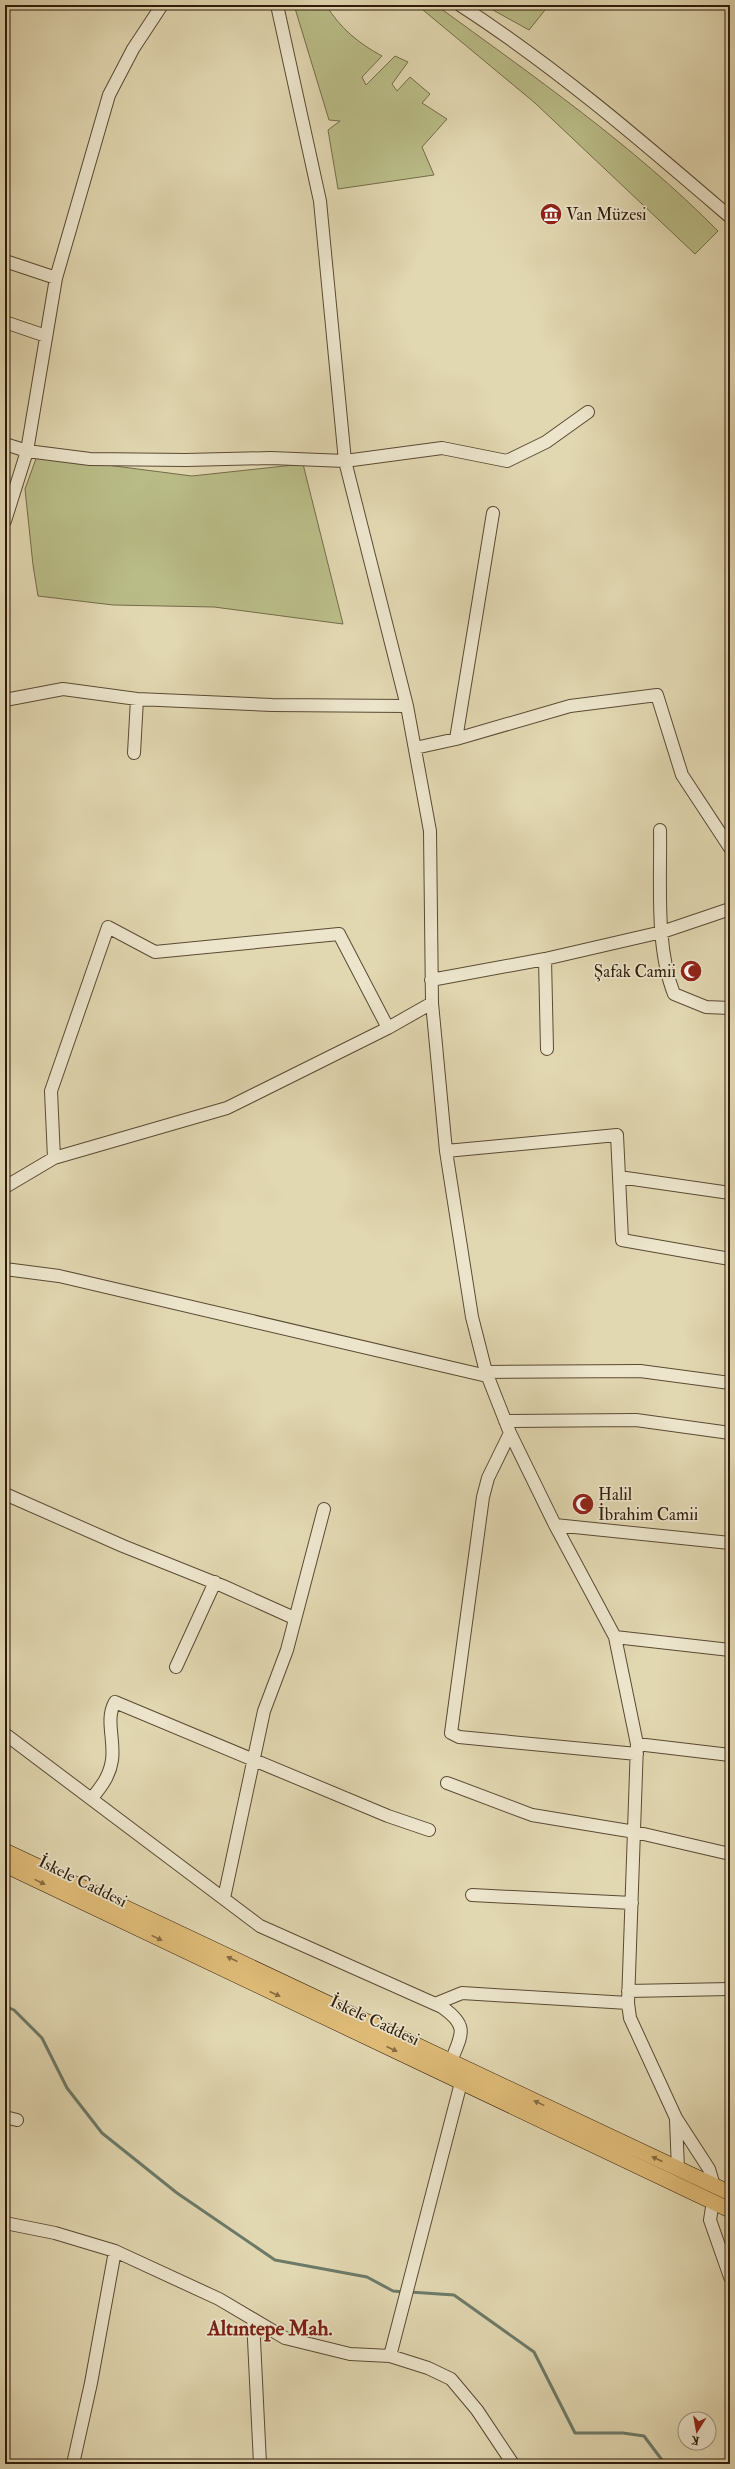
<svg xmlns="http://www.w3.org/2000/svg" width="735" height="2469" viewBox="0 0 735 2469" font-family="'IM FELL Double Pica',serif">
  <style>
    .green { fill: #b9bc87; stroke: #746c48 }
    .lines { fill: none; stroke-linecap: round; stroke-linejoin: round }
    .stream { stroke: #6c7a68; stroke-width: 3 }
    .minor-casing { stroke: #5b4a33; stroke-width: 14 }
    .major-casing { stroke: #2e1b09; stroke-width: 16 }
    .minor { stroke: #ece5cc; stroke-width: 12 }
    .major { stroke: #e0bc78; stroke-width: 15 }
    .oneway { fill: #876c40 }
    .labels { text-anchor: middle; stroke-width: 3.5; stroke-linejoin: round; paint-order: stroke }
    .poi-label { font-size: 17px; fill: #2e1b09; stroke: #ece5cc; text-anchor: start }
    .street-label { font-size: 17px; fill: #2e1b09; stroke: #ece5cc }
    .district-label { font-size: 21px; font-weight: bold; fill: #7a1f14; stroke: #ece5cc }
  </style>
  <rect width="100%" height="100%" fill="#e1d7b1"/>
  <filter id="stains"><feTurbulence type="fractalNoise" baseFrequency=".005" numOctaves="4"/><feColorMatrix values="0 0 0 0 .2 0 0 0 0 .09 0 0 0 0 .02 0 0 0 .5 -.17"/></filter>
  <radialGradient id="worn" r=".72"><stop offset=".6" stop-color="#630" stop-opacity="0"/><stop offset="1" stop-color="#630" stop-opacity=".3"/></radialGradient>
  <path class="green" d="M294 5H326C340 28 358 43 382 56L362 77 366 85 395 56 408 62 392 84 397 91 410 77 430 94 422 103 447 119 422 147 434 175 338 189 328 130 340 121 329 120Z
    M417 5H436C533 76 633 145 718 231L695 254 535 103Z
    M484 5H549L529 30Z
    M37 456 192 476 303 464 343 624 214 607 113 605 38 596 33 565 25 489Z"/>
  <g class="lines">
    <path class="stream" d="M5 2006 14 2010 42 2038 67 2088 102 2133 177 2193 275 2260 367 2277 393 2291 405 2292
      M410 2292 454 2295 534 2352 575 2433H623L644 2436 665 2464"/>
    <g class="minor-casing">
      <path id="minor" d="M277 5 320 201 345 461 407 706 430 831 432 1003 446 1151 472 1317 486 1372 510 1433 555 1525 615 1637 637 1744 628 2003 630 2018 676 2118 709 2169 714 2186
        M460 5C556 67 644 143 730 217
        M5 261 56 278
        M5 322 46 336
        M5 444 27 451 90 459 186 460 271 458 345 461 442 448 507 461 546 442 588 412
        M5 521 27 451 56 278 109 95 133 49 162 5
        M5 700 63 689 137 699 272 705 407 706
        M456 739 493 513
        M415 748 456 739 570 706 657 695 682 775 730 848
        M134 753 137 699
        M660 830C661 881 655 946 674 994L706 1007 730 1008
        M545 959 547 1049
        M431 980 545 959 662 932 730 909
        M446 1151 617 1135 622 1240 730 1259
        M54 1158 51 1091 108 927 155 952 339 934 388 1028
        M619 1177 730 1193
        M5 1187 54 1158 227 1108 388 1028 432 1003
        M5 1269 59 1276 487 1376
        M486 1372 640 1371 730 1383
        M505 1421 636 1420 730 1433
        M510 1433 488 1478 483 1497 451 1733 459 1737 637 1754
        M5 1494 123 1546 223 1586 294 1618
        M555 1525 730 1543
        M615 1637 730 1650
        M176 1667 215 1582
        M5 1734 260 1926 442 2007C469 2026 462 2034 451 2061
        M637 1744 730 1755
        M447 1783 532 1815 635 1832 730 1854
        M92 1798C102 1786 110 1775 112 1760 115 1740 105 1719 115 1702L388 1816 429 1830
        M472 1895 632 1903
        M224 1898 264 1711 287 1650 324 1509
        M628 1991 730 1989
        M435 2004 462 1993 628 2003
        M5 2117 17 2120
        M676 2120 678 2169
        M713 2201 710 2220 730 2277
        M5 2223 55 2233 115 2251 219 2299 285 2338 350 2354 390 2356 428 2368 451 2379 477 2410 513 2464
        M253 2319 260 2464
        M390 2356 463 2075
        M73 2464 91 2383 115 2251"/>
    </g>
    <g class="major-casing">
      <path id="major" d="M5 1851 730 2193
        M5 1865 730 2210"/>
    </g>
    <use href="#minor" class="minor"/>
    <use href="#major" class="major"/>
  </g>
  <defs><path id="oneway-solid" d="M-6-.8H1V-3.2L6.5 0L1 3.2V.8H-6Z"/></defs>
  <g class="oneway">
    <use href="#oneway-solid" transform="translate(40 1882) rotate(26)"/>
    <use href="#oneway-solid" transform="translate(157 1938) rotate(26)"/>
    <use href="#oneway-solid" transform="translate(232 1959) rotate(-155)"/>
    <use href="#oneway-solid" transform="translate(275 1994) rotate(25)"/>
    <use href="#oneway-solid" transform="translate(392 2049) rotate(25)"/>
    <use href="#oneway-solid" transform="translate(539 2103) rotate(-154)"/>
    <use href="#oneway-solid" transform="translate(657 2159) rotate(-155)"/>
  </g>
  <defs>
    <g id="museum-disc" transform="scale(1.15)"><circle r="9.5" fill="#8f2418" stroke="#ece5cc"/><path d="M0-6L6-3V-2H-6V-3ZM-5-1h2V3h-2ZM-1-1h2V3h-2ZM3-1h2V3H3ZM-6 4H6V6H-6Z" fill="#fff"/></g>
    <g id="mosque-disc" transform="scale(1.15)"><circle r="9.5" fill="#8f2418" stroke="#ece5cc"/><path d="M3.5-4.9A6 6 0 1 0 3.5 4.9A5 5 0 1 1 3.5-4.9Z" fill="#fff"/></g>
  </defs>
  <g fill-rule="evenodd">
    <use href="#museum-disc" x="551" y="214"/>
    <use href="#mosque-disc" x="691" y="971"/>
    <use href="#mosque-disc" x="583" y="1504"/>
  </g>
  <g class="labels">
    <g class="poi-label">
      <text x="566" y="220">Van Müzesi</text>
      <text x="676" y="977" text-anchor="end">Şafak Camii</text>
      <text x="598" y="1500">Halil<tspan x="598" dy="20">İbrahim Camii</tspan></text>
    </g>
    <g class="street-label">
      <text transform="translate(83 1881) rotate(26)" y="6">İskele Caddesi</text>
      <text transform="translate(375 2020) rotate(25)" y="6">İskele Caddesi</text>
    </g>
    <g class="district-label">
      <text x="270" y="2335">Altıntepe Mah.</text>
    </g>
  </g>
  <rect width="735" height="2469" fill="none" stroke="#e1d7b1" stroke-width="20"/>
  <rect x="6" y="6" width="723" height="2457" fill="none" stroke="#2e1b09" stroke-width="2"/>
  <rect x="10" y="10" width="715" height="2449" fill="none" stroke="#2e1b09"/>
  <g transform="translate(697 2431) rotate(191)"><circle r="19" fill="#ece5cc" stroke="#a0947e"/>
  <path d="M0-3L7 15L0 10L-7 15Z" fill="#8f2418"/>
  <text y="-6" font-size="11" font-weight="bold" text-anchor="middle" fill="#2e1b09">K</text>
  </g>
  <rect width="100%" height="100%" filter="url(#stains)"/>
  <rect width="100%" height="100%" fill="url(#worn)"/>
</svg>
